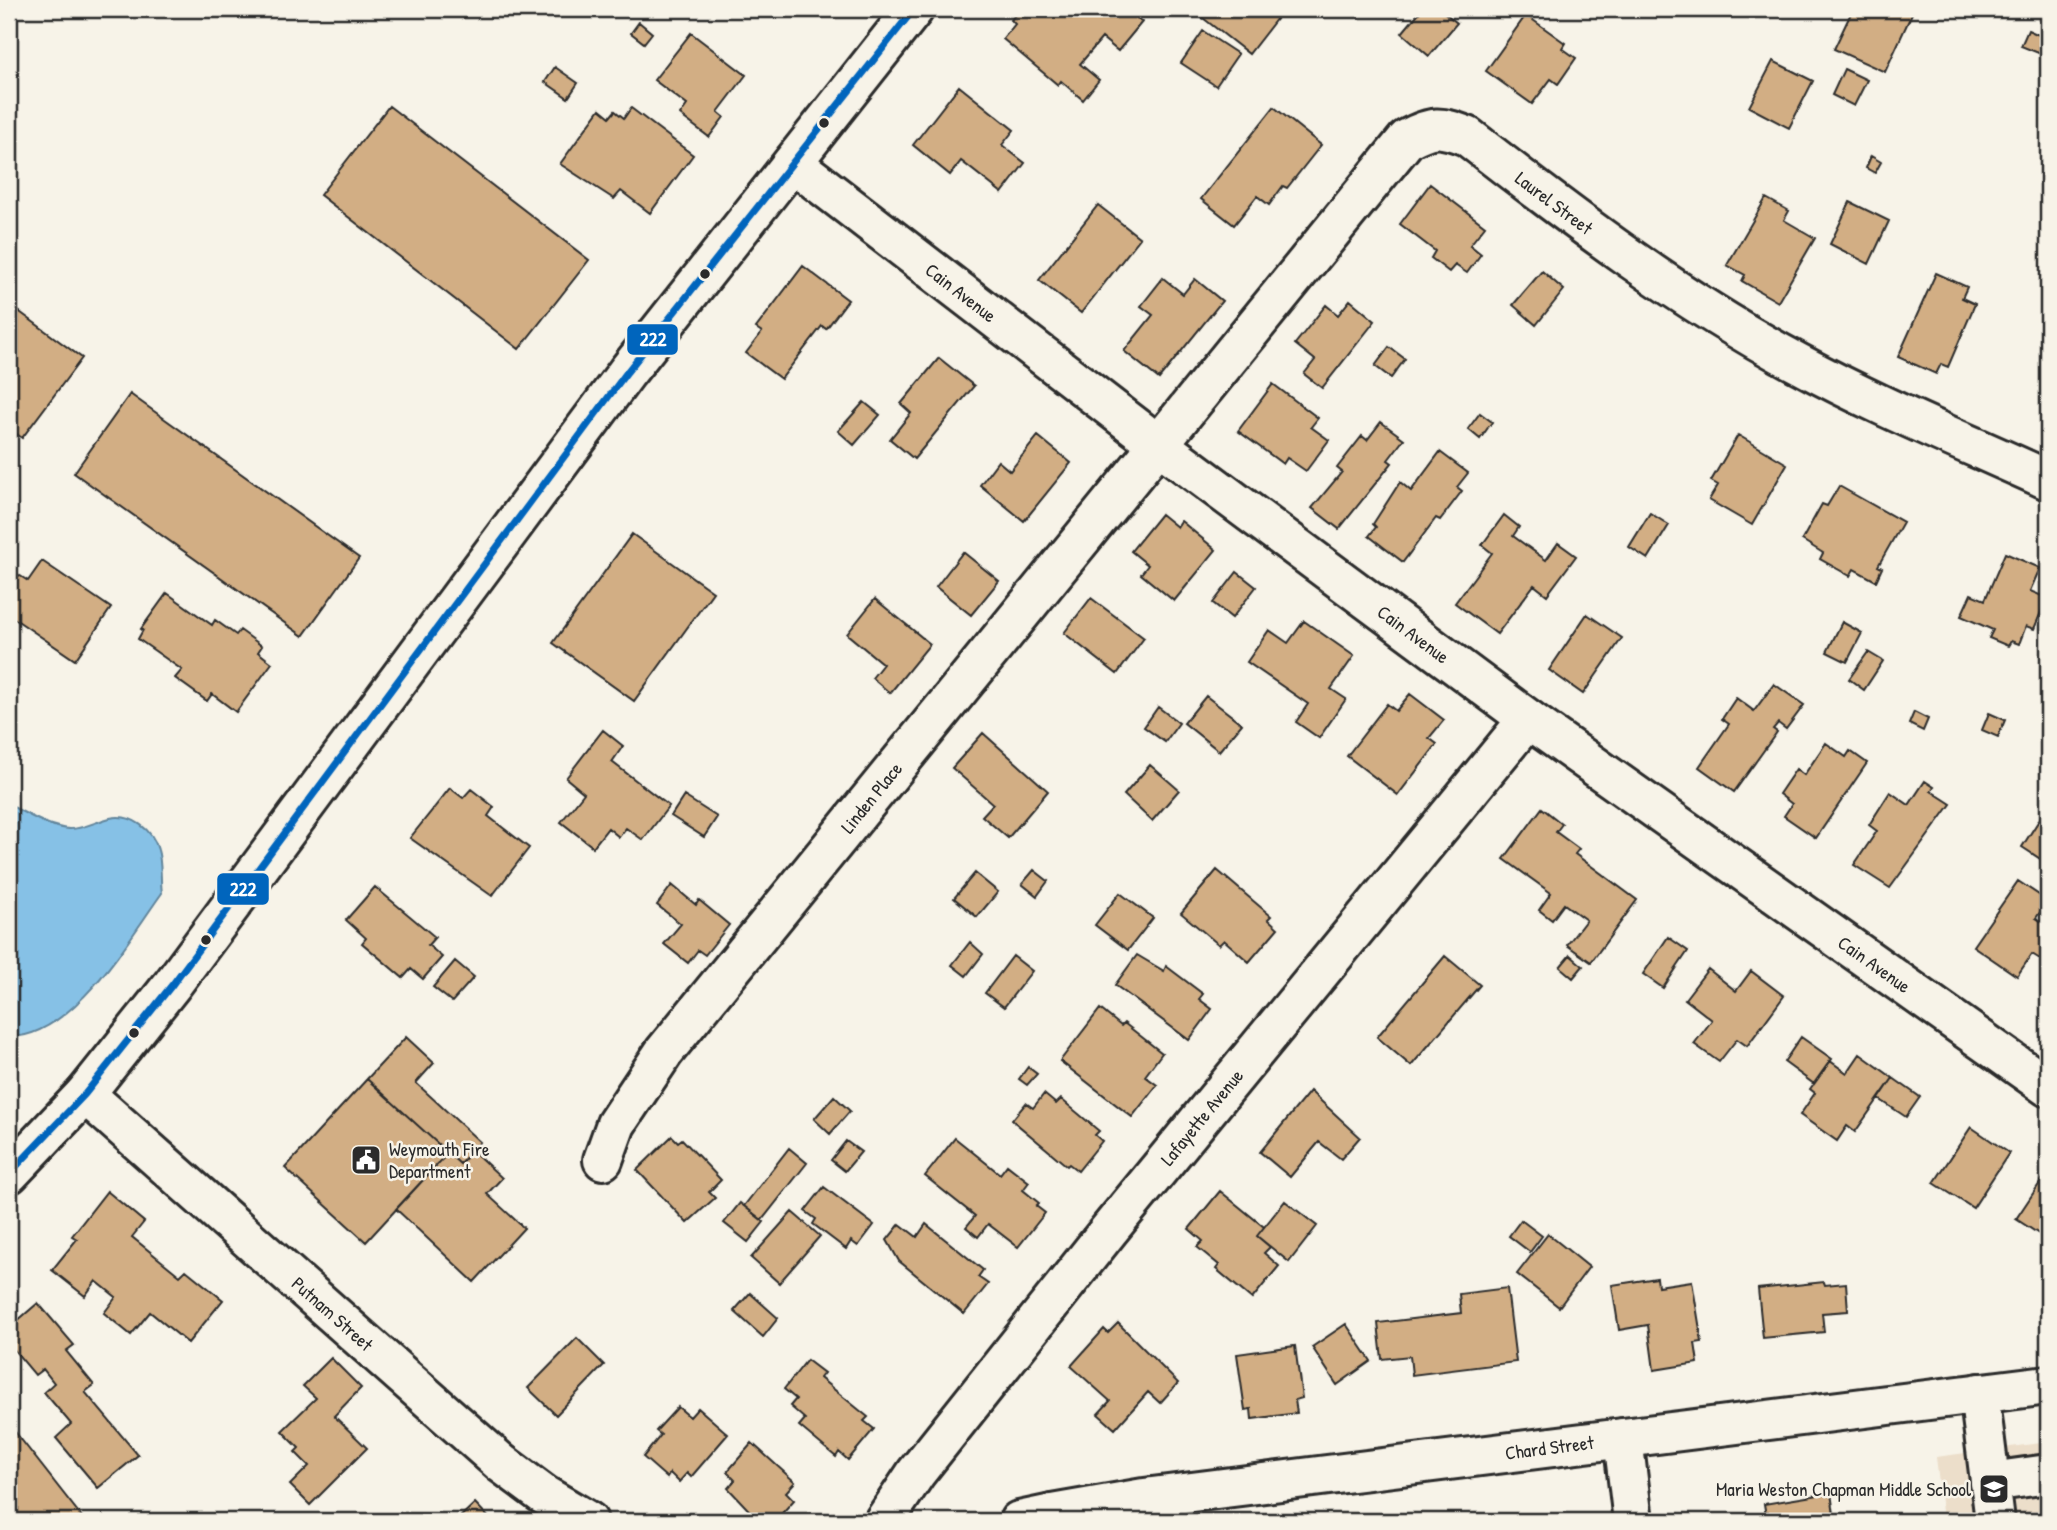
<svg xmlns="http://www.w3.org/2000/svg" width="2057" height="1530" viewBox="0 0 2057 1530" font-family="'Patrick Hand',sans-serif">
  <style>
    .built { fill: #ecdeca }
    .water { fill: #86c1e6; stroke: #62859b; stroke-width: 2 }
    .building { fill: #d2ae84; stroke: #2b2b2b; stroke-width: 2 }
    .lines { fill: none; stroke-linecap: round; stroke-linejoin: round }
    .minor-casing { stroke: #2b2b2b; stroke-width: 44 }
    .major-casing { stroke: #2b2b2b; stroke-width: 44 }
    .minor { stroke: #f7f3e8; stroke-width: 38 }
    .major { stroke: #f7f3e8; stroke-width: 38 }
    .bus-1-casing { stroke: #f7f3e8; stroke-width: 12 }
    .bus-1 { stroke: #0065bd; stroke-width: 7 }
    .bus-dot { fill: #2b2b2b; stroke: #f7f3e8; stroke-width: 2.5 }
    .labels { text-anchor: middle; stroke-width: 5; stroke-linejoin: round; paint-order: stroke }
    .street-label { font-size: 19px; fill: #2b2b2b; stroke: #f7f3e8 }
    .poi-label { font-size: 19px; fill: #2b2b2b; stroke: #f7f3e8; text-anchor: start }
    .line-badge { stroke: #f7f3e8; stroke-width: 2.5 }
    .badge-label { font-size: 19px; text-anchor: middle; font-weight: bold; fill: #fff }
  </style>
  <rect width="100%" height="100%" fill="#f7f3e8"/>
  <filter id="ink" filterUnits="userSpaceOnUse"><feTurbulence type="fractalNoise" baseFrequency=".0143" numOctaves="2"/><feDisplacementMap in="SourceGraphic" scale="14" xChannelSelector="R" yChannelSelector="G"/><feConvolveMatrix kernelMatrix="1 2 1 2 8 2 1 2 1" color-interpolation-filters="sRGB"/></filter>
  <g filter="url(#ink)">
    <path class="built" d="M2048 1442V1521H1943L1936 1457Z"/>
    <path class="water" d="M9 805C28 814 47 827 69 829 81 830 97 821 110 818 132 813 153 830 158 850 162 863 160 880 162 893 128 940 72 1038 9 1037Z"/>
    <path class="building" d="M1020 9H1127L1142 22 1118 51 1102 38 1080 64 1099 80 1083 100 1061 81 1058 85 1003 39 1015 24 1011 20Z
      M1196 9H1265L1277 18 1249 54 1194 11Z
      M1422 9H1440L1457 23 1429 56 1402 33Z
      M1853 9H1914L1885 72 1834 49Z
      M1526 15 1565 43 1562 48 1576 58 1558 84 1551 79 1532 104 1486 71Z
      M639 22 652 33 644 43 631 33Z
      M2028 30 2048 39 2041 54 2021 46Z
      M1203 31 1238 54 1216 86 1181 63Z
      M691 33 746 75 718 112 724 117 709 137 680 115 687 105 654 80Z
      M1773 61 1813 81 1789 128 1749 107Z
      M555 67 578 83 568 98 545 82Z
      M1844 69 1867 80 1854 106 1832 95Z
      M959 86 1014 130 1002 145 1025 163 1002 193 961 161 950 175 913 145Z
      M389 106 589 260 519 349 320 195Z
      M1274 107 1321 145 1287 188 1283 186 1269 205 1257 196 1234 225 1201 199Z
      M631 108 693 155 650 213 621 191 614 199 560 164 600 109 610 117 615 111 624 118Z
      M1871 156 1881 162 1875 173 1866 168Z
      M1430 184 1485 226 1470 245 1481 254 1467 273 1455 265 1449 272 1431 258 1435 251 1400 224Z
      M1766 198 1789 211 1784 220 1815 238 1778 302 1742 281 1745 275 1727 265Z
      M1850 202 1889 221 1869 264 1830 244Z
      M1098 205 1140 238 1081 313 1039 280Z
      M803 266 848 300 826 329 822 326 781 379 746 353 762 332 756 328Z
      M1542 271 1564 290 1536 325 1513 305Z
      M1936 273 1967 287 1962 298 1975 304 1948 367 1941 364 1936 374 1898 357Z
      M1163 278 1183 294 1195 279 1222 301 1159 379 1124 351 1153 315 1141 306Z
      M1350 300 1375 321 1322 388 1304 374 1315 360 1295 344 1326 305 1338 315Z
      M9 304 82 358 22 438 9 428Z
      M1389 347 1405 359 1391 378 1375 366Z
      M939 358 974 386 914 459 890 439 911 413 901 404Z
      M1273 384 1318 418 1311 427 1329 440 1306 471 1287 458 1283 464 1238 431Z
      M130 394 359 558 303 636 74 473Z
      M864 402 880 415 854 445 838 431Z
      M1480 413 1492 422 1480 439 1468 429Z
      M1381 422 1404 439 1388 460 1392 463 1339 529 1312 508 1342 472 1337 468 1362 436 1367 440Z
      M1738 435 1787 464 1752 525 1709 500 1718 485 1711 481Z
      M1038 436 1071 463 1024 521 980 485 998 461 1010 471Z
      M1440 452 1468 473 1457 487 1462 491 1440 520 1436 518 1403 562 1369 536 1376 527 1373 524 1400 482 1411 491Z
      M1839 486 1903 522 1878 566 1882 568 1876 581 1854 569 1850 576 1820 559 1823 553 1802 540 1822 504 1827 506Z
      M1650 513 1669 525 1648 559 1629 547Z
      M1161 514 1177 527 1181 521 1216 550 1174 601 1141 574 1148 565 1131 551Z
      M1504 515 1519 527 1513 536 1546 560 1558 543 1576 556 1547 595 1534 585 1497 634 1455 603 1492 553 1482 545Z
      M632 534 713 592 634 701 553 643Z
      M963 552 999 581 971 615 936 587Z
      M2005 553 2040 568 2030 591 2047 598 2034 629 2026 626 2019 644 2011 641 2008 646 1989 638 1993 630 1961 616 1971 594 1985 600Z
      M42 561 111 608 75 660 9 615 13 606 9 604V574L11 570 28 581Z
      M1237 572 1256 587 1232 618 1213 603Z
      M167 593 212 625 215 620 236 635 240 630 262 646 258 652 272 663 236 712 212 694 207 701 175 678 182 670 138 639 143 630 141 629Z
      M1091 598 1144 638 1117 674 1064 633Z
      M875 599 930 644 890 693 872 678 883 664 847 634Z
      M1587 614 1622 638 1583 694 1549 670Z
      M1304 621 1354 656 1331 689 1346 699 1319 738 1296 722 1308 704 1247 662 1269 630 1288 643Z
      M1842 622 1862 633 1847 662 1827 652Z
      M1868 652 1883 661 1864 690 1849 679Z
      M1774 684 1804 705 1786 729 1778 723 1773 729 1777 732 1734 792 1699 767 1729 724 1722 719 1736 698 1754 711Z
      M1410 694 1444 720 1429 738 1437 744 1398 795 1347 756 1387 704 1396 711Z
      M1206 696 1242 724 1219 751 1184 723Z
      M1158 707 1179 723 1165 742 1144 727Z
      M1914 712 1928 719 1923 731 1909 724Z
      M1989 713 2005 720 1998 737 1982 730Z
      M603 730 623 746 612 762 669 806 643 840 626 828 619 837 608 828 593 847 561 822 584 793 566 778Z
      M983 733 1048 791 1008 838 982 816 993 804 952 768Z
      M1826 743 1846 757 1850 751 1867 763 1816 838 1784 816 1792 804 1779 794 1796 769 1804 775Z
      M1150 765 1179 790 1152 821 1124 795Z
      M1925 781 1934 787 1931 791 1951 804 1890 888 1854 865 1877 831 1869 825 1890 792 1909 805Z
      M450 788 463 798 471 789 494 807 488 816 529 848 492 896 410 838Z
      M684 796 717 817 704 837 671 816Z
      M2048 806V850L2042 860 2022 847Z
      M1542 808 1562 824 1556 832 1579 849 1575 854 1637 900 1591 962 1567 945 1586 920 1564 904 1552 920 1539 910 1551 893 1504 859Z
      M1034 870 1048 881 1037 896 1022 884Z
      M1217 870 1271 916 1268 919 1278 928 1249 962 1224 940 1219 945 1181 913Z
      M975 873 998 892 977 917 954 898Z
      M2018 881 2048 901 2036 918 2048 926V947L2040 959 2032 954 2017 976 1973 946Z
      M672 885 696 905 699 900 729 925 705 955 698 950 688 963 664 944 681 924 657 905Z
      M375 887 435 937 428 945 442 957 423 979 411 969 403 978 362 943 366 938 346 920Z
      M1120 893 1153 918 1128 950 1095 925Z
      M1668 937 1688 951 1663 988 1643 974Z
      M970 942 983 954 966 976 952 965Z
      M1137 955 1164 971 1166 966 1203 994 1199 999 1212 1009 1189 1040 1115 985Z
      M1570 955 1583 966 1573 978 1560 967Z
      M1013 956 1032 971 1004 1007 985 993Z
      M1445 956 1480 985 1411 1066 1377 1037Z
      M455 961 474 977 452 1002 433 987Z
      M1708 969 1736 991 1751 971 1784 996 1747 1046 1737 1039 1719 1062 1694 1044 1712 1020 1685 999Z
      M1100 1009 1121 1026 1124 1023 1162 1053 1145 1076 1157 1085 1132 1117 1060 1061Z
      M406 1037 434 1063 416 1083 480 1142 460 1164 367 1079Z
      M1801 1037 1832 1059 1814 1084 1784 1062Z
      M1860 1054 1893 1078 1855 1132 1847 1126 1837 1141 1800 1115 1815 1093 1810 1089 1830 1061 1847 1073Z
      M1028 1067 1037 1074 1027 1085 1019 1079Z
      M1893 1078 1920 1097 1906 1117 1879 1099Z
      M367 1079 448 1153 366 1242 285 1168Z
      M1310 1091 1360 1137 1341 1159 1319 1142 1290 1177 1260 1152Z
      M1044 1094 1056 1104 1061 1099 1099 1131 1095 1135 1102 1141 1078 1171 1069 1164 1067 1166 1012 1120 1026 1103 1033 1108Z
      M834 1096 850 1111 830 1134 814 1119Z
      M1971 1127 2009 1153 1973 1208 1934 1183Z
      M672 1136 678 1142 682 1139 721 1180 709 1192 715 1198 687 1223 637 1170Z
      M955 1138 1000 1174 1007 1165 1029 1182 1023 1190 1039 1203 1036 1206 1045 1213 1018 1247 988 1224 978 1237 966 1227 975 1216 925 1176Z
      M846 1141 861 1152 845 1171 831 1160Z
      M789 1148 807 1163 762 1220 744 1206Z
      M473 1151 502 1178 487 1194 524 1228 474 1282 396 1209 448 1153 460 1164Z
      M2044 1177 2048 1180V1240L2016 1219Z
      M824 1187 874 1225 858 1246 851 1241 846 1249 813 1224 816 1219 805 1211Z
      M107 1191 144 1222 132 1237 180 1276 186 1270 223 1300 188 1343 150 1312 131 1335 104 1313 116 1297 96 1281 85 1296 52 1270 77 1239 72 1236Z
      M1220 1191 1264 1227 1257 1236 1270 1247 1264 1253 1279 1266 1252 1299 1216 1269 1219 1265 1197 1247 1203 1241 1189 1229Z
      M1285 1201 1317 1226 1289 1262 1257 1236Z
      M740 1203 764 1222 748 1242 724 1223Z
      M792 1212 820 1236 779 1283 751 1258Z
      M1521 1220 1542 1236 1530 1252 1509 1236Z
      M900 1224 917 1237 926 1224 983 1270 978 1277 988 1284 964 1314 899 1261 887 1240Z
      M1548 1234 1589 1267 1559 1307 1517 1274Z
      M1657 1278 1658 1286 1692 1281 1702 1342 1695 1343 1698 1363 1654 1370 1648 1325 1619 1330 1612 1285Z
      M1824 1282 1825 1285 1846 1283 1848 1311 1822 1313 1824 1332 1763 1338 1758 1289Z
      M1507 1288 1516 1362 1412 1375 1410 1356 1382 1359 1378 1323 1461 1313 1459 1294Z
      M750 1293 778 1318 763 1337 734 1311Z
      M38 1303 74 1345 66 1351 94 1385 85 1392 138 1455 98 1488 56 1438 71 1424 44 1392 54 1383 43 1369 35 1375 9 1344V1328Z
      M1118 1323 1178 1383 1160 1403 1148 1392 1115 1429 1098 1414 1110 1401 1071 1366 1104 1329 1108 1333Z
      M1346 1324 1371 1361 1337 1385 1312 1347Z
      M577 1338 604 1365 556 1415 528 1388Z
      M1295 1346 1302 1398 1295 1400 1297 1413 1252 1419 1251 1409 1245 1410 1237 1354Z
      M331 1358 361 1388 334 1416 367 1448 310 1505 290 1485 309 1466 295 1452 299 1448 282 1431 316 1398 303 1386Z
      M807 1360 824 1373 820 1378 868 1417 864 1421 874 1429 848 1460 839 1452 836 1457 799 1426 805 1419 790 1406 796 1399 784 1389Z
      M678 1407 690 1417 698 1408 728 1434 691 1477 687 1473 679 1482 670 1473 667 1478 643 1457 661 1435 656 1431Z
      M9 1424 85 1521H9Z
      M752 1443 795 1482 786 1492 794 1500 775 1521H759L728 1488 735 1480 727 1472Z
      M1831 1493 1835 1521H1767L1764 1504Z
      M475 1503 492 1521H456Z"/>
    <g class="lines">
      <g class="minor-casing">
        <g id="minor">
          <path id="s1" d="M793 163 1159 445 1528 719 2048 1087"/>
          <path id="s2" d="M85 1094 501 1463 544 1495 588 1521"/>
          <path id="s3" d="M603 1160 616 1124 664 1052 1407 139C1433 125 1440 126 1467 136 1572 218 1680 300 1798 363 1879 407 1965 442 2048 480"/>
          <path d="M1979 1393 1995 1521"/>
          <path d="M1623 1438 1633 1521"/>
          <path d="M1990 1482 2048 1474"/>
          <path id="s4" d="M1052 1514 1144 1498 2048 1385"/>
          <path id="s5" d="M884 1521 916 1473 1109 1230 1528 719"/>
          <path d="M1019 1521 1052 1514 1054 1521"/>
        </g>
      </g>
      <g class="major-casing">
        <path id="major" d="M9 1174 85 1094 172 985 627 372 914 9"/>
      </g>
      <use href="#minor" class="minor"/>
      <use href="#major" class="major"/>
      <g class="bus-1-casing">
        <path id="bus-1" d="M9 1174 85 1094 172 985 627 372 914 9"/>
      </g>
      <use href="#bus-1" class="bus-1"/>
    </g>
  </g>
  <defs>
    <g id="civic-square" transform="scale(1.575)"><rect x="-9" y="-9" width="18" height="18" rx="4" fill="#2b2b2b" stroke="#f7f3e8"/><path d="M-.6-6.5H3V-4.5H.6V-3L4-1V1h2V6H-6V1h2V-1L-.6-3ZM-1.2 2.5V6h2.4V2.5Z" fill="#fff"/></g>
    <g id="school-square" transform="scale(1.575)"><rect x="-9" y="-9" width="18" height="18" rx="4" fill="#2b2b2b" stroke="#f7f3e8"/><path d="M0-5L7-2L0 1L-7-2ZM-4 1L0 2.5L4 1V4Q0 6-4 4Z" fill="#fff"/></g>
  </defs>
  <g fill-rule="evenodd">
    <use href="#civic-square" x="366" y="1160"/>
    <use href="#school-square" x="1994" y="1489"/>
  </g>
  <g class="bus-dot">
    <circle cx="824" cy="123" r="6"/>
    <circle cx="705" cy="274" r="6"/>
    <circle cx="206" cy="940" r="6"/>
    <circle cx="134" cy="1033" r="6"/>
  </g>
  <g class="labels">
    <g class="street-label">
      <text dy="7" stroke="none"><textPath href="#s3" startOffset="1475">Laurel Street</textPath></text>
      <text dy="7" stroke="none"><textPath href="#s1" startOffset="212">Cain Avenue</textPath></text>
      <text dy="7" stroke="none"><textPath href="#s1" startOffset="779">Cain Avenue</textPath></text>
      <text dy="7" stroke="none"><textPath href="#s3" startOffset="453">Linden Place</textPath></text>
      <text dy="7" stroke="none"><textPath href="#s1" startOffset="1346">Cain Avenue</textPath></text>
      <text dy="7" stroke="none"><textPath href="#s5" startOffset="514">Lafayette Avenue</textPath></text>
      <text dy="7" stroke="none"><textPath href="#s2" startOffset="331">Putnam Street</textPath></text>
      <text dy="7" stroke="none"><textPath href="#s4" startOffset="502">Chard Street</textPath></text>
    </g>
    <g class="poi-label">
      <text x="389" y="1156">Weymouth Fire<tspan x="389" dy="22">Department</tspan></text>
      <text x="1971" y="1496" text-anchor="end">Maria Weston Chapman Middle School</text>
    </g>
  </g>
  <g class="line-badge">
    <rect x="626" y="323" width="53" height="33" rx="7" fill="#0065bd"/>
    <rect x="216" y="872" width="54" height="34" rx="7" fill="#0065bd"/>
  </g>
  <g class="badge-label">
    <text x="653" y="346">222</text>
    <text x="243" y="896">222</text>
  </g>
  <rect width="2057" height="1530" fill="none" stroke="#f7f3e8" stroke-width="35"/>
  <rect x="18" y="18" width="2022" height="1495" fill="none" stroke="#2b2b2b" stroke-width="2.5" filter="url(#ink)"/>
</svg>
